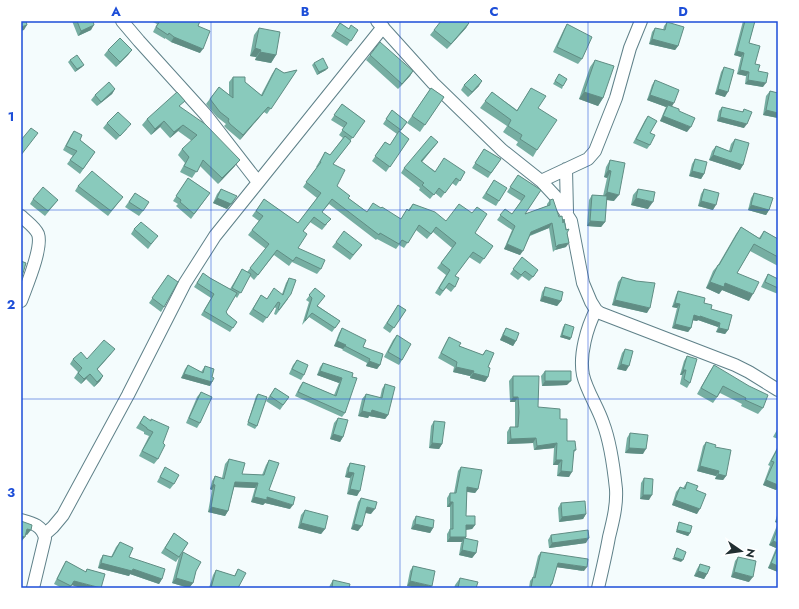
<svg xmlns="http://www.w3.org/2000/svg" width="799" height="609" viewBox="0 0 799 609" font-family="Jost,sans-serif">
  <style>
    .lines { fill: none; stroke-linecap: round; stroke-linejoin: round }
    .minor-casing { stroke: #5f8189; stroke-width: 14 }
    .minor { stroke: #fff; stroke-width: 12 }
    .wall { fill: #76aea2 }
    .shaded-wall { fill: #608d84 }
    .building { fill: #89cabc; stroke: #608d84 }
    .grid { fill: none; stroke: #1d4ed8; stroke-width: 1; stroke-opacity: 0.55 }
    .neatline { fill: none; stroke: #1d4ed8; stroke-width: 1.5 }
    .grid-label { font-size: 13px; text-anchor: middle; font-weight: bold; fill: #1d4ed8 }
  </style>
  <rect width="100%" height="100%" fill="#f4fcfd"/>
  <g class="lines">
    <g class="minor-casing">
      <path id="minor" d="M122 21 139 41 206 115 258 182
        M377 21 433 83 502 150 541 181 555 196 571 221 583 283 591 302 596 310 600 313 735 365 749 372 778 390
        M566 169 567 212
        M541 181 588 159 595 151 616 98 630 48 641 21
        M21 216C26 221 35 227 38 234 43 248 26 287 21 301
        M596 310C587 327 579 355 583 375 587 392 598 407 603 423 610 441 614 470 616 489 617 505 613 521 609 537 606 554 602 571 598 588
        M21 520C32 523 42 525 45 538L33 588
        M44 535 53 527 63 515 128 395 185 283 215 236 383 27"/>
    </g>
    <use href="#minor" class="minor"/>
  </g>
  <path class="wall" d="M72 21H93L91 30 78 36Z
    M154 21H200L198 26 200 53 171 42 165 38V39L153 32 157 24 153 22Z
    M743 21H755L749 43 755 64 758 71 763 87 745 84 746 76 737 74 741 57 734 55Z
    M667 22 678 46 675 50 649 44 652 32 655 28 663 30 664 26Z
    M340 23 349 29 358 30 347 46 331 36Z
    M469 23 466 28 447 49 430 35 434 30Z
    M567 24 582 59 578 64 553 52 564 29Z
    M259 28 276 55 271 63 255 60 256 57 250 56 254 35Z
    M108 50H132L128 55 116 67 104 55Z
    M370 55 413 71 410 76 398 89 366 60Z
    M70 60 82 67 75 72 68 62Z
    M595 60 603 98 598 106 579 99 590 67Z
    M314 63 326 70 317 75 312 65Z
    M724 67 725 97 715 94 721 72Z
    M276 68 284 73 297 70 267 114 264 112 240 140 227 129 224 126 226 124 217 117 206 104 219 87 229 95V82L233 77 245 82 261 95 272 74Z
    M559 74 563 86 562 89 553 84Z
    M655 80 672 106 679 111 687 132 660 121 665 109 666 107 647 100 652 85Z
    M464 85 479 86 468 97 461 90Z
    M431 88 444 97 420 132 407 123Z
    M531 88 538 108 537 150 533 157 516 145 518 142 503 132 507 126 480 108 492 92 517 110Z
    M115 89 112 94 97 106 91 100 95 95Z
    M770 91 778 93V118L763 115 766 96Z
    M342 104 365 121 350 141H351L347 146 333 164 337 186 348 198 367 212 381 208 401 219 407 209 408 210 413 204 446 221 475 233 493 246 480 264 469 257 455 276V287L451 292 446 288 440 296 435 293 446 275 437 268 452 248 433 232 427 239 416 230 404 248 399 245 396 249 377 239 376 240 329 204 322 212 327 224 322 230 310 222 303 232 298 248 321 269 317 274 292 262 289 266 274 255 254 280 250 276 237 298 235 296 226 312 227 314 237 322 230 332 201 315 211 298 194 287 203 273 210 278 230 289 242 269 247 272 266 249 248 235 259 221 252 216 264 199 298 223 317 198 303 187 317 167H316L325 152 330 155 343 138 339 135 344 128 331 120Z
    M180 107 235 166 218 184 200 166 192 178 180 172 185 163 178 155 182 149 192 141 178 131 170 138 160 127 151 135 142 125 147 119Z
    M722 107 742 112 744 109V128L717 121 719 111Z
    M392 110 407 122 400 132 409 139 386 172 372 161 385 142 390 145 397 134 383 124Z
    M648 116 650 145 647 149 633 143 645 120Z
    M107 123 127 129 116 140 103 128Z
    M74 131 80 140 95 152 80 174 67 164 73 156 63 150 71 135Z
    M735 139 743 165 740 170 709 160 712 151 716 146 729 151 731 144Z
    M438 142 422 162 435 171 465 172 456 186 452 183 441 198 435 193 430 199 419 190 420 188 401 173 404 168Z
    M484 149 501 159 488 178 472 168Z
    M695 159 704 174 701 179 689 176 692 164Z
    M610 160 614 201 606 200 605 222 601 227 587 226 589 200 592 195 603 196 607 178 604 177 606 167Z
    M518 175 541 190 525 214 547 206V204L550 200 559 217 563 221 564 219 567 233 566 247 555 250 553 252 549 228 530 236 520 255 504 249 512 230 497 220 505 209 512 214 521 201 507 192Z
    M188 178 210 193 191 219 176 206 178 204 173 201Z
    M494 180 499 201 496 206 482 198Z
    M78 186 123 197 108 216 75 191Z
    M221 189 234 201 227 209 213 203 217 194Z
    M638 189 648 209 631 205 633 195Z
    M704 189 713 210 698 206 701 194Z
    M135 193 143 211 139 216 125 207Z
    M754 193 769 210 766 215 748 210 751 198Z
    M33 199 58 200 45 216 30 204Z
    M741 227 759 238 764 231 778 239V266L750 251 737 273 749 301 722 290 719 294 706 288 713 271 718 265 736 234Z
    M134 229 154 241 148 249 131 234Z
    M336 242 362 245 350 260 332 247Z
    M522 257 535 275 529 281 522 276 518 280 510 274Z
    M768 274 778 279V294L761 287 765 279Z
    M168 275 164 307 161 312 149 303Z
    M622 277 636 281 647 313 612 305 618 282Z
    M289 278 288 299 276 315 274 314 276 308 274 307 263 323 249 314 261 295 267 299 282 294 286 283Z
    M545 287 561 301 557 306 540 301 542 292Z
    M315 288 318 306 340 321 332 332 309 317 302 325 309 302 306 300Z
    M678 291 704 303 711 309 728 330 725 334 716 332 718 327 698 320 697 321 693 320 691 328 688 332 672 328 677 308 672 307 676 295Z
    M398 305 406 310 390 333 383 328Z
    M565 324 570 340 560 337 563 327Z
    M342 328 363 347 380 365 377 369 366 366 367 363 342 350 343 349 334 346 339 333Z
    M506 328 516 341 513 346 500 340 503 333Z
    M397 335 402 360 399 365 384 357 393 340Z
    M449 337 459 346 482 355 486 350 488 367V377L485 382 470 378V376L453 372 454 367 438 358 446 342Z
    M625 349 626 371 617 369 622 353Z
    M111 354 97 370 103 376 100 381 94 387 86 379 81 384 74 378 78 372 70 364 73 359H87Z
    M687 356 690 383 687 388 680 384 682 375H680L684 361Z
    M297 360 304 375 301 380 289 374 293 365Z
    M323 363 352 377 345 413 342 417 295 396 300 386 303 382 334 395 339 383 317 375 320 367Z
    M188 365 201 372 205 366 212 377V382L210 386 181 378 185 369Z
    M714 365 763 408 758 414 741 406 742 404 720 393 713 403 697 394 710 371Z
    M545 371 567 385 542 386 541 376Z
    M513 376 538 407 560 419 567 441 576 450 574 452 569 477 557 476 558 465H553L554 448 534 450 533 443 507 444V432L510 427H515V402H510L509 381Z
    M385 384 388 415 385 419 369 416 368 418 358 416 362 399 366 394 380 398 382 389Z
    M275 388 289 397 280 410 266 401Z
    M201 392 200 423 197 428 186 423 197 397Z
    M258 394 257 426 255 429 247 425 256 396Z
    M144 416 163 443 158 459 154 464 139 456 149 436 144 434V432L136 428Z
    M338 418 343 437 340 442 330 439 334 423Z
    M434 421 442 444 439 449 429 448 431 426Z
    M778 428V439L773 437Z
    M630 433 643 454 625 453 627 438Z
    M706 442 726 476 723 480 715 479 716 476 697 471 703 446Z
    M778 446V488L776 490 763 485 770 466 768 465Z
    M229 459 242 474 262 475 266 465 269 460V490L290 509 265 503 263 505 251 502 255 488 234 487 228 511 225 516 208 512 212 490 210 489 212 481 215 476 222 478 225 464Z
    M350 463 365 466 357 496 347 494 350 478 345 477 347 468Z
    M165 467 174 484 170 489 157 482Z
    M461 467 478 489 475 493 467 492 466 516 475 525 472 529 466 530V538L476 553 472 558 459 555 461 543 462 542H447V534L450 529V507H447V498L450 493H454L458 471Z
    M644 478 649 500 640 499 641 483Z
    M687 482 696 490 697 514 672 505 676 492 680 487 683 488Z
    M361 498 371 514 365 513 358 531 351 529 358 502Z
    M561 503 586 514 583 519 559 522 558 508Z
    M305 510 325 529 321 534 298 528 301 515Z
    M778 512V523L775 522Z
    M416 516 433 528 430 533 411 529 413 521Z
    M679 522 690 533 688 536 676 532 678 525Z
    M778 523V572L768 568 776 548 769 545Z
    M174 533 188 543 176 562 161 553Z
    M551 535 586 543 549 548 548 540Z
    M120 542 129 557 162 579 159 584 130 574 129 576 98 568 100 560 103 555 111 557 116 547Z
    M183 552 196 571 193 583 189 588 172 583 179 557Z
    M541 552 584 571 557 567 552 584 550 588H529L530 581 533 577 538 556Z
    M738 557 749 582 731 577 735 561Z
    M66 561 85 572 87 569 105 574 72 585 70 588H62L54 584 63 566Z
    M700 564 707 574 704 579 694 576 697 569Z
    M413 566 435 571 407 586 410 571Z
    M238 569V588H209L213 575 216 570 234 576Z
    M460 578 476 588H454L455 585Z
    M333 580 349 588H329L330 585Z"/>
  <path class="shaded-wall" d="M469 23 466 28 447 49 451 44Z
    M27 25 24 30 21 31V27Z
    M94 25 91 30 78 36 81 31Z
    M174 37 203 49 200 53 171 42Z
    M652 39 678 46 675 50 649 44Z
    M255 48 261 50 256 57 250 56Z
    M132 50 128 55 116 67 120 62Z
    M737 51 744 53 741 57 734 55Z
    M260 52 276 55 271 63 255 60Z
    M84 65 82 67 75 72 77 69Z
    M328 68 326 70 317 75 319 72Z
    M740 70 749 72 746 76 737 74Z
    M413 71 410 76 398 89 402 84Z
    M748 80 766 83 763 87 745 84Z
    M482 81 479 86 468 97 472 92Z
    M115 89 112 94 97 106 101 102Z
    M718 89 728 92 725 97 715 94Z
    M584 92 603 98 598 106 579 99Z
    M650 95 674 103 671 108 668 105 666 107 647 100Z
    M268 107 264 112 240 140 243 135Z
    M766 110 778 113V118L763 115Z
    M663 116 691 127 687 132 660 121Z
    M720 117 747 124 744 128 717 121Z
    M164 121 160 127 151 135 155 129Z
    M183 125 178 131 170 138 174 132Z
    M438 142 434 147 418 166 421 161Z
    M713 155 743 165 740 170 709 160Z
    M240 160 235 166 218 184 222 178Z
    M608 170 611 171 607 178 604 177Z
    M692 171 704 174 701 179 689 176Z
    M607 192 619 195 614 201 602 199Z
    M237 196 227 209 213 203 217 198Z
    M636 198 653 202 648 209 631 205Z
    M701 201 716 205 713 210 698 206Z
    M751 205 769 210 766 215 748 210Z
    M590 221 605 222 601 227 587 226Z
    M552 223 549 228 528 236 531 232Z
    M569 243 566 247 555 250 558 245Z
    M507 244 523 251 520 255 504 249Z
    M710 282 725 283 753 294 749 301 722 290 719 294 706 288Z
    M543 296 561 301 557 306 540 301Z
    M615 300 650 308 647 313 612 305Z
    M675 303 680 304 677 308 672 307Z
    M694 315 700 316 720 323 718 327 698 320 697 321 691 320Z
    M675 324 691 328 688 332 672 328Z
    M719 328 728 330 725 334 716 332Z
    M503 335 516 341 513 346 500 340Z
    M562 335 571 338 570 340 560 337Z
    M337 341 346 345 343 349 334 346Z
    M115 349 111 354 93 374 97 369Z
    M369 361 380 365 377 369 366 366Z
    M621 364 629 366 626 371 617 369Z
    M456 367 474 371 470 376 453 372Z
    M683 370H686L682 375H680Z
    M320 371 342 378 339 383 317 375Z
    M473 373 488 377 485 382 470 378Z
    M90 374 86 379 81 384 84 379Z
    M184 374 212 382 210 386 181 378Z
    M103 376 100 381 94 387 97 382Z
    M545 381H571L567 385 542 386Z
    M513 397H518L515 402H510Z
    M372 410 388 415 385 419 369 416 368 418 358 416 362 411Z
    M333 434 343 437 340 442 330 439Z
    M536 438 533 443 507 444 511 439Z
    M432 443 442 444 439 449 429 448Z
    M557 443 554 448 534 450 537 446Z
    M629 448 646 449 643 454 625 453Z
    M556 460H562L558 465H553Z
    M700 466 719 471 716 476 697 471Z
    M561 471 572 472 569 477 557 476Z
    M348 472 354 473 350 478 345 477Z
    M718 474 726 476 723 480 715 479Z
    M766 480 778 485V488L776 490 763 485Z
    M235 482 258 483 255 488 232 487Z
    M213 484 215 485 212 490 210 489Z
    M467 487 478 489 475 493 463 491Z
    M350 489 360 491 357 496 347 494Z
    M643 495H652L649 500 640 499Z
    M254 497H267L293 505 290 509 265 503 263 505 251 502Z
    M675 500 700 509 697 514 672 505Z
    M450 502H453L450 507H447Z
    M211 507 228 511 225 516 208 512Z
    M367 507 375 509 371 514 363 512Z
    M586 514 583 519 559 522 562 517Z
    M778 518V523L775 522Z
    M301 523 325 529 321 534 298 528Z
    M354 524 362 526 358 531 351 529Z
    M415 524 433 528 430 533 411 529Z
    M466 525H475L472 529 463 530Z
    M27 529 31 530 27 535 23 534Z
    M677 530 690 533 688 536 676 532Z
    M21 536 25 537 21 542Z
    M450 537H466L464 541V538L462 542H447Z
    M589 538 586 543 549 548 552 543Z
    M773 541 778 543V546L776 548 769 545Z
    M462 550 476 553 472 558 459 555Z
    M674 557 683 560 681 562 672 559Z
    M101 563 133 569 162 579 159 584 130 574 129 576 98 568Z
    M558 563 587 567 584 571 555 567Z
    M771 563 778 566V572L768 568Z
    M698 571 707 574 704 579 694 576Z
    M734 572 753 577 749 582 731 577Z
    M176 578 193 583 189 588 172 583Z
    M74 581 101 588H81L71 585Z
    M410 581 432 586 430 588H416L407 586Z"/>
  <path class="building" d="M21 21H26L27 25 21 27Z
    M77 21H93L94 25 81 31Z
    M160 21H200L198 26 210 31 203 49 174 37 169 33 168 35 156 27Z
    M441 21H467L469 23 451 44 434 30Z
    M745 21H755L749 43 760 46 755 64 760 65 758 71 768 73 766 83 748 80 749 72 740 70 744 53 737 51Z
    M667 22 684 27 678 46 652 39 655 28 665 30Z
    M340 23 349 29 351 25 358 30 351 41 335 31Z
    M567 24 592 37 582 59 557 47Z
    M259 28 280 32 276 55 260 52 261 50 255 48Z
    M120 38 132 50 120 62 108 50Z
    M380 42 413 71 402 84 370 55Z
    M77 55 84 65 77 69 70 60Z
    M323 58 328 68 319 72 314 63Z
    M595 60 614 66 603 98 584 92Z
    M724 67 734 70 728 92 718 89Z
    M276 68 284 73 297 70 271 109 268 107 243 135 230 124 228 121 229 119 220 112 210 99 219 87 233 98V77H245V82L262 96Z
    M475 74 482 81 472 92 464 85Z
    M559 74 567 79 563 86 555 81Z
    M655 80 679 90 674 103 650 95Z
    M109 82 115 89 101 102 95 95Z
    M431 88 444 97 425 125 412 116Z
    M531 88 546 96 538 108 557 120 537 150 520 139 522 135 508 126 511 120 485 101 492 92 517 111Z
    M770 91 778 93V113L766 110Z
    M177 92 185 101 179 106 205 124 240 160 222 178 203 160 197 172 184 166 189 157 182 149 197 135 183 125 174 132 164 121 155 129 147 119Z
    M342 104 365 121 353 138 342 130 347 123 334 115Z
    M668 105 679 109V111L695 118 691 127 663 116Z
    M722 107 743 112 744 109 752 112 747 124 720 117Z
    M392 110 407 122 401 130 386 119Z
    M118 112 131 124 120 136 107 123Z
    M648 116 657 121 650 133 655 135 650 145 636 139Z
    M31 128 38 133 21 155V140Z
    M74 131 82 135 80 140 95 152 83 169 70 160 77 151 66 146Z
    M399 131 409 139 390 167 375 156 385 142 390 145Z
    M345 136 351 141 333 164 345 170 337 186 350 196 348 198 367 212 373 203 381 208 382 207 401 219 407 209 409 211 413 204 435 212 446 221 459 204 472 213 477 207 487 214 475 233 493 246 484 259 473 252 455 276 459 278 455 287 449 283 443 291 439 288 450 270 441 263 456 243 436 227 431 234 419 225 408 243 402 240 399 244 380 233 379 235 332 199 322 212 331 219 325 225 314 217 303 231 307 234 298 248 325 260 321 269 296 257 293 261 277 250 258 275 250 268 269 244 252 230 263 216 256 211 264 199 298 223 321 193 306 182 321 162H320L325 152 330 155Z
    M431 136 438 142 421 161 435 172 444 158 465 172 460 181 456 178 445 193 439 188 434 195 422 185 424 183 404 168Z
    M735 139 749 143 743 165 713 155 716 146 731 152Z
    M484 149 501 159 491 173 475 163Z
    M695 159 707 162 704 174 692 171Z
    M610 160 625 163 619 195 607 192 611 171 608 170Z
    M92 171 123 197 111 211 78 186Z
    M518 175 541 190 525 214 550 205V200L553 199 559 217 562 216 563 223 564 219 566 230 569 229 567 233 569 243 558 245 556 247 552 223 531 232 523 251 507 244 515 226 500 215 505 209 512 214 525 196 510 187Z
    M188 178 210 193 194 214 180 202 181 200 176 196Z
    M494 180 507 188 499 201 486 193Z
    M43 187 58 200 48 211 33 199Z
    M221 189 237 196 231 204 217 198Z
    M638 189 655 192 653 202 636 198Z
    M704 189 719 193 716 205 701 201Z
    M135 193 149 202 143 211 129 202Z
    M754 193 773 198 769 210 751 205Z
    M592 195 607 196 605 222 590 221Z
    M141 222 158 236 151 244 134 229Z
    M741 227 760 239 764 231 778 239V257L754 244 737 273 759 282 753 294 725 283 724 287 710 282 718 265H719Z
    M344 231 362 245 353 255 336 242Z
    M522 257 538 270 533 277 525 271 521 275 513 269Z
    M21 261 26 263 21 280Z
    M242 269 251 274 241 293 232 288Z
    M203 273 210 278 237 293 226 312 227 313V314L237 322 233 328 204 311 214 294 197 283Z
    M768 274 778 279V288L765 282Z
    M168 275 178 282 164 307 152 298Z
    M622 277 636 281 655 283 650 308 615 300Z
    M289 278 296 280 291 294 279 310 278 309 280 303 278 302 267 318 253 309 261 295 267 299 274 288 283 295Z
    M545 287 563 292 561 301 543 296Z
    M315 288 325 296 317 306 340 321 335 328 312 313 305 321 312 298 309 295Z
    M678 291 705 298 704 303 712 305 711 309 732 315 728 330 719 328 720 323 700 316V317L694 315 691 328 675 324 680 304 675 303Z
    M398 305 406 310 394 328 387 323Z
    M565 324 574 327 571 338 562 335Z
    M342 328 366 340 363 347 383 354 380 365 369 361 370 359 345 346 346 345 337 341Z
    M506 328 519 333 516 341 503 335Z
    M397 335 411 344 402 360 388 352Z
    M449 337 461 343 459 346 483 355 486 350 494 353 488 367 490 368 488 377 473 373 474 371 456 367 457 362 441 353Z
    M104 340 115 349 97 369 103 376 97 382 90 374 84 379 78 373 82 368 73 359 81 352 87 359Z
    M625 349 633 351 629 366 621 364Z
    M687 356 697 359 690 383 684 379 686 370H683Z
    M297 360 308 365 304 375 292 369Z
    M323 363 353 373 352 377 357 378 345 413 298 392 303 382 336 396 342 378 320 371Z
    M188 365 203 373 205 366 214 369 212 377 214 378 212 382 184 374Z
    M714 365 749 386 768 395 763 408 745 400 746 398 723 386 717 397 701 388Z
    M545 371H571V381H545Z
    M513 376H539L538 407 560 409V419H567V441H575L576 450H574L572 472 561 471 562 460H556L557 443 537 446 536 438 511 439 510 427H518L519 412 518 397H513Z
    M385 384 395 387 388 415 372 410 371 413 362 411 366 394 382 398Z
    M275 388 289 397 283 405 270 396Z
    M201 392 212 397 200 423 189 418Z
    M258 394 267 397 257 426 248 422Z
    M144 416 151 421V419L169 427 163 443 165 445 158 459 142 451 153 432 147 429V428L140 423Z
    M338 418 348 420 343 437 333 434Z
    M434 421 445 422 442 444 432 443Z
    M630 433 648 435 646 449 629 448Z
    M706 442 716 445 715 447 731 450 726 476 718 474 719 471 700 466Z
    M778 448V485L766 480 774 462 771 461Z
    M229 459 245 463 242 474 264 475 269 460 279 463 269 490 295 497 293 505 267 497V500L254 497 258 483 235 482 228 511 211 507 215 485 213 484 215 476 224 479Z
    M350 463 365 466 360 491 350 489 354 473 348 472Z
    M165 467 179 475 174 484 160 477Z
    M461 467 482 470 478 489 467 487 466 516H475V525H466V537H450V529H453V502H450V493H456Z
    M644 478 653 479 652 495H643Z
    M687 482 698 486 696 490 706 494 700 509 675 500 680 487 685 489Z
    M361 498 377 502 375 509 367 507 362 526 354 524Z
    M585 501 586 514 562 517 561 503Z
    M305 510 328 516 325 529 301 523Z
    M416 516 434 520 433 528 415 524Z
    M21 521 32 525 31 530 27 529 25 537 21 536Z
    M679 522 692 526 690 533 677 530Z
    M778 527V543L773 541Z
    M588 530 589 538 552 543 551 535Z
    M174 533 188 543 179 557 165 548Z
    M464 538 478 541 476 553 462 550Z
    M120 542 133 548 129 557 165 569 162 579 133 569 132 571 101 563 103 555 112 557Z
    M778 547V566L771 563Z
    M677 548 686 552 683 560 674 557Z
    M183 552 201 562 196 571 193 583 176 578Z
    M541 552 588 559 587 567 558 563 552 584H551L550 588H531L533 577 535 578Z
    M738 557 756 561 753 577 734 572Z
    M66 561 86 572 87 569 105 574 101 588 74 581 71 586 57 579Z
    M700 564 710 567 707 574 698 571Z
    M413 566 435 571 432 586 410 581Z
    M238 569 246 573 238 588H211L216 570 235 576Z
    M460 578 478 582 476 588H458Z
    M333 580 350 584 349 588H332Z"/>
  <path class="grid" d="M211 21V588M400 21V588M588 21V588M21 210H778M21 399H778"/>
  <rect width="799" height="609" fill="none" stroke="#ffffff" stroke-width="44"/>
  <g transform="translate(741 551) rotate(103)" stroke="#ffffff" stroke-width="3" paint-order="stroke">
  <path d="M0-3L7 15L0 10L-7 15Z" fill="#212f32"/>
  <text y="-6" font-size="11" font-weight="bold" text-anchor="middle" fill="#212f32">N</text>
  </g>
  <rect x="22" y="22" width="755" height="565" class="neatline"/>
  <g class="grid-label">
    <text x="116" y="16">A</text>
    <text x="305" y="16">B</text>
    <text x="494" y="16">C</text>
    <text x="683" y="16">D</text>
    <text x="11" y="121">1</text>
    <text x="11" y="309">2</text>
    <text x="11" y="497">3</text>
  </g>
</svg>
